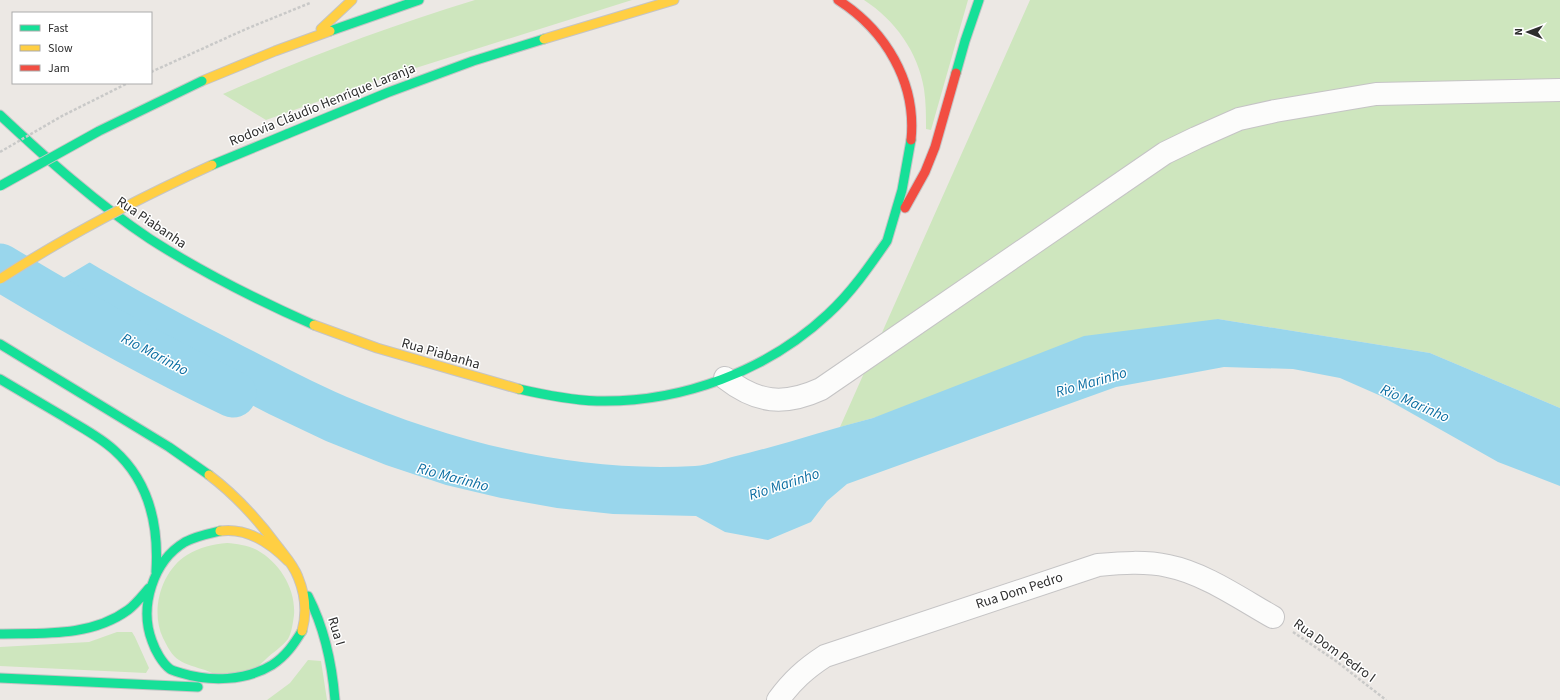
<svg xmlns="http://www.w3.org/2000/svg" width="1560" height="700" viewBox="0 0 1560 700" font-family="'Source Sans 3',sans-serif">
  <style>
    .green { fill: #cee6be }
    .water { fill: #99d6ec }
    .pier { fill: #ece8e4 }
    .lines { fill: none; stroke-linecap: round; stroke-linejoin: round }
    .river { stroke: #99d6ec; stroke-width: 47 }
    .street-casing { stroke: #c5c4c5; stroke-width: 24 }
    .fast-casing { stroke: #c5c4c5; stroke-width: 11 }
    .slow-casing { stroke: #c5c4c5; stroke-width: 11 }
    .jam-casing { stroke: #c5c4c5; stroke-width: 11 }
    .path { stroke: #c9c9c8; stroke-width: 2.5; stroke-dasharray: 3 2; stroke-linecap: butt }
    .street { stroke: #fcfcfb; stroke-width: 22 }
    .fast { stroke: #16e098; stroke-width: 9 }
    .slow { stroke: #ffcf43; stroke-width: 9 }
    .jam { stroke: #f24e42; stroke-width: 9 }
    .fast-bridge-casing { stroke: #c6c5c4; stroke-width: 11; stroke-linecap: butt }
    .slow-bridge-casing { stroke: #c6c5c4; stroke-width: 11; stroke-linecap: butt }
    .path-bridge { stroke: #c9c9c8; stroke-width: 2.5; stroke-dasharray: 3 2; stroke-linecap: butt }
    .fast-bridge { stroke: #16e098; stroke-width: 9 }
    .slow-bridge { stroke: #ffcf43; stroke-width: 9 }
    .labels { text-anchor: middle; stroke-width: 3; stroke-linejoin: round; paint-order: stroke }
    .street-label { font-size: 14px; fill: #2e2e2e; stroke: #fff }
    .water-label { font-size: 15px; font-style: italic; fill: #0d6fa3; stroke: #fff }
  </style>
  <rect width="100%" height="100%" fill="#ece8e4"/>
  <path class="green" d="M475 0H632L384 78 266 120 223 94C305 58 389 26 475 0Z
    M864 0H968L931 130 926 129C926 116 926 102 924 89 918 52 895 20 864 0Z
    M1030 0H1560V408L1430 353 1218 319 873 418 840 427Z
    M227 543C237 544 248 545 257 550 280 563 296 589 294 615 293 622 292 632 288 639 283 646 272 653 266 659 255 669 248 678 233 679 225 680 213 673 205 670 196 667 186 665 179 660 172 656 167 646 163 638 150 611 161 571 187 555 200 547 213 544 227 543Z
    M117 632H132L135 637 149 668 146 673 0 666V647L89 642Z
    M308 660 321 661 327 700H267L290 683Z"/>
  <path class="water" d="M0 205C26 222 53 240 79 256 133 289 189 318 245 347 279 364 312 382 347 397 456 443 576 473 695 466 709 465 723 459 736 456 782 445 827 430 873 418L1084 336 1218 319 1430 353 1560 408V486L1498 462 1381 396 1340 378 1293 369 1224 367 1116 387 847 484 827 501 811 522 768 540 725 532 696 516 613 514 557 508 501 498 446 485 386 465 326 441 269 414 127 340 55 299 0 264Z"/>
  <path class="pier" d="M0 203 81 255 92 261 40 292 0 267Z"/>
  <g class="lines">
    <path class="river" d="M0 267C76 313 153 356 233 394"/>
    <g class="street-casing">
      <path id="street" d="M725 378C757 403 784 406 821 389L1165 153 1196 138 1239 119 1275 111 1376 94 1560 90
        M778 700C792 681 805 669 825 656L1098 565C1121 563 1145 561 1168 566 1204 573 1241 599 1273 617"/>
    </g>
    <g class="fast-casing">
      <path id="fast" d="M330 31 419 0
        M956 73 965 41 979 0
        M0 115C47 159 96 203 150 239 203 273 257 300 314 325
        M287 134 389 92 473 61 544 39
        M887 241 902 190 911 140
        M0 344 169 447 209 475
        M0 379C22 392 44 405 66 418 82 428 100 437 114 450 150 482 159 526 156 572
        M519 389C545 395 571 400 597 401 681 403 767 371 828 314 851 293 869 267 887 241
        M220 531C207 534 196 536 185 542 153 561 139 607 152 641 155 650 162 663 170 669 173 671 178 672 181 673 210 682 246 681 272 665 286 656 294 644 302 631
        M308 596C325 629 332 663 335 700
        M0 634C43 633 91 637 128 610 136 604 142 596 149 588
        M0 678 198 687"/>
    </g>
    <g class="slow-casing">
      <path id="slow" d="M321 29 352 0
        M544 39 674 0
        M202 81 275 51 330 31
        M314 325 377 348 519 389
        M209 475C237 496 259 521 279 548 286 557 294 566 298 577 305 594 307 613 302 631
        M220 531C247 527 270 543 288 561"/>
    </g>
    <g class="jam-casing">
      <path id="jam" d="M838 0C885 30 917 82 911 140
        M905 208 925 172 935 147 956 73"/>
    </g>
    <path class="path" d="M151 72 246 29 310 3
      M1293 632 1336 661 1386 700"/>
    <use href="#street" class="street"/>
    <use href="#fast" class="fast"/>
    <use href="#slow" class="slow"/>
    <use href="#jam" class="jam"/>
    <g class="fast-bridge-casing">
      <path id="fast-bridge" d="M212 165 287 134
        M0 186 99 131 202 81"/>
    </g>
    <g class="slow-bridge-casing">
      <path id="slow-bridge" d="M0 279C68 235 139 198 212 165"/>
    </g>
    <path class="path-bridge" d="M0 152 62 116 128 83"/>
    <use href="#fast-bridge" class="fast-bridge"/>
    <use href="#slow-bridge" class="slow-bridge"/>
  </g>
  <g class="labels">
    <g class="street-label">
      <text transform="translate(322 104) rotate(-22)" y="5">Rodovia Cláudio Henrique Laranja</text>
      <text transform="translate(152 222) rotate(34)" y="5">Rua Piabanha</text>
      <text transform="translate(441 353) rotate(16)" y="5">Rua Piabanha</text>
      <text transform="translate(1019 590) rotate(-18)" y="5">Rua Dom Pedro</text>
      <text transform="translate(337 631) rotate(73)" y="5">Rua I</text>
      <text transform="translate(1335 650) rotate(36)" y="5">Rua Dom Pedro I</text>
    </g>
    <g class="water-label">
      <text transform="translate(155 354) rotate(28)" y="5">Rio Marinho</text>
      <text transform="translate(1091 382) rotate(-16)" y="5">Rio Marinho</text>
      <text transform="translate(1415 403) rotate(24)" y="5">Rio Marinho</text>
      <text transform="translate(453 477) rotate(15)" y="5">Rio Marinho</text>
      <text transform="translate(784 484) rotate(-18)" y="5">Rio Marinho</text>
    </g>
  </g>
  <rect x="12" y="12" width="140" height="72" fill="#ffffff" stroke="#ababab"/>
  <rect x="20" y="25" width="20" height="6" fill="#16e098" stroke="#ababab"/>
  <text x="48" y="32" font-size="12" fill="#2e2e2e">Fast</text>
  <rect x="20" y="45" width="20" height="6" fill="#ffcf43" stroke="#ababab"/>
  <text x="48" y="52" font-size="12" fill="#2e2e2e">Slow</text>
  <rect x="20" y="65" width="20" height="6" fill="#f24e42" stroke="#ababab"/>
  <text x="48" y="72" font-size="12" fill="#2e2e2e">Jam</text>
  <g transform="translate(1528 32) rotate(271)" stroke="#ffffff" stroke-width="3" paint-order="stroke">
  <path d="M0-3L7 15L0 10L-7 15Z" fill="#2e2e2e"/>
  <text y="-6" font-size="11" font-weight="bold" text-anchor="middle" fill="#2e2e2e">N</text>
  </g>
</svg>
